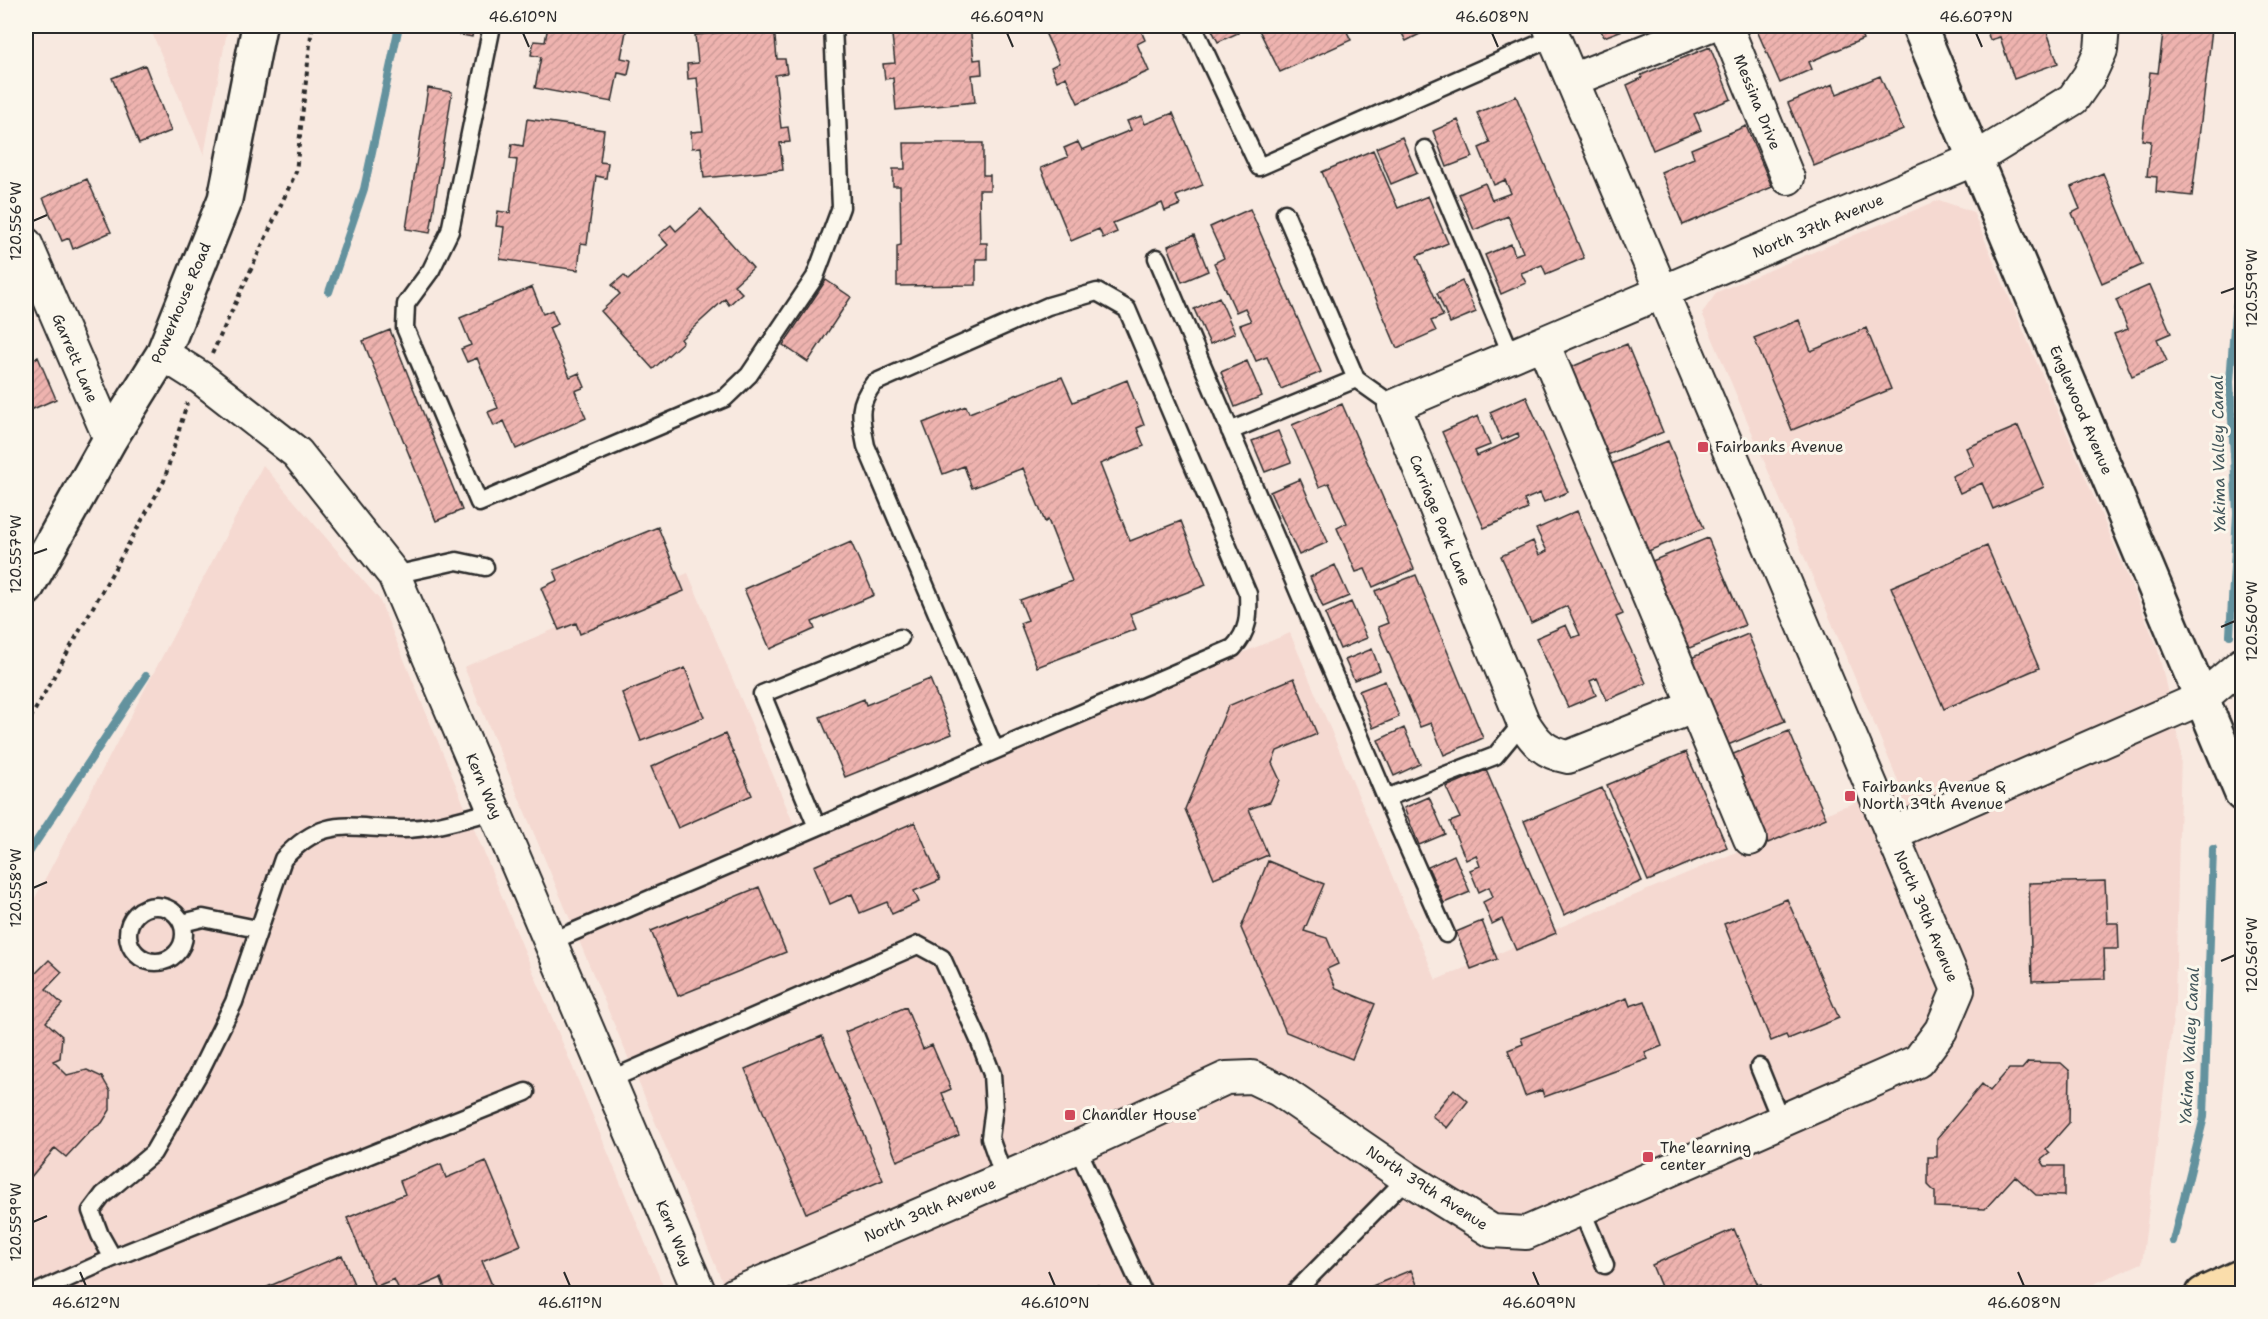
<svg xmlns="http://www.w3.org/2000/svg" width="2268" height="1319" viewBox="0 0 2268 1319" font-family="'Shantell Sans',sans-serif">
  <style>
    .built { fill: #f5d9d1 }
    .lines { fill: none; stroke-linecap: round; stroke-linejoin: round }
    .stream { stroke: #64929e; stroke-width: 8 }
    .building { fill: url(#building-hatch); stroke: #2b2b2b; stroke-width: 1.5 }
    .service-casing { stroke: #2b2b2b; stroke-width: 21 }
    .minor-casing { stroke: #2b2b2b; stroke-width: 36 }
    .tertiary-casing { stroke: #2b2b2b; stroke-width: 38 }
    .primary-casing { stroke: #2b2b2b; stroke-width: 38 }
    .path { stroke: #2b2b2b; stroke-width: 4; stroke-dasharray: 4.5 4.5; stroke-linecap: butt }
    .service { stroke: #fbf7ec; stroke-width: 16 }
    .minor { stroke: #fbf7ec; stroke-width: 32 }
    .tertiary { stroke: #fbf7ec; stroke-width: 33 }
    .primary { stroke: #faddab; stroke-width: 33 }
    .ticks { fill: none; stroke: #2b2b2b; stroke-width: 2 }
    .poi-dot { fill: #d1495b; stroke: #fbf7ec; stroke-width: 2 }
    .labels { text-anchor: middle; stroke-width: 6; stroke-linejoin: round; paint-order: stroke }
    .street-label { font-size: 15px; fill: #2b2b2b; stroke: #fbf7ec }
    .poi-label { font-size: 15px; fill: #2b2b2b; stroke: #fbf7ec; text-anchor: start }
    .water-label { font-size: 16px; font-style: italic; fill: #43565b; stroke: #fbf7ec }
    .neatline { fill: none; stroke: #2b2b2b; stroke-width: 2 }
    .ticks-label { font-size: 15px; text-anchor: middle; fill: #2b2b2b }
  </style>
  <defs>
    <pattern id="building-hatch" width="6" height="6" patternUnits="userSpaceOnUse" patternTransform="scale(1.5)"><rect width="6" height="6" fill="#eeb3af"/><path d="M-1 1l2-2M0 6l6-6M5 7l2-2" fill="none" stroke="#cc9a97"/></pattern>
  </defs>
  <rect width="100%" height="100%" fill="#f8e9e0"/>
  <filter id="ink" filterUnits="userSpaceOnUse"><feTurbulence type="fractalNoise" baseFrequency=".0167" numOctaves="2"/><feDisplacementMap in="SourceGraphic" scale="12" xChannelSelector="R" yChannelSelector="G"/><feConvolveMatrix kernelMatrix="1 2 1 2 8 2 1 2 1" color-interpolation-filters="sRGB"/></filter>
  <g filter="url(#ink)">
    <path class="built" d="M149 26H228L204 155Z
      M1939 200 1973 212 2157 646 2181 751 2175 1003 2142 1263 2071 1294 727 1293 464 667 688 573 800 839 1290 633 1436 980 1842 807 1901 788 1702 313 1717 292Z
      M263 465 379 599 666 1293 26 1294V915Z"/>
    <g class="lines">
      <path class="stream" d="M329 292 364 189 399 26
        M2230 635 2237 513 2230 382 2235 313 2242 273
        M26 857 146 676
        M2173 1241 2204 1117 2213 849"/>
    </g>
    <path class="building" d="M446 26H474L472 37 445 32Z
      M548 26H627L621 58 631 60 628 75 618 73 612 102 535 88 541 57 531 55 534 41 545 42Z
      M891 26H970L974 60 981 59 982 74 972 75 975 102 896 110 893 78 885 79 883 64 895 63Z
      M1042 26H1128L1130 30 1139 26 1145 40 1137 44 1149 71 1078 103 1066 77 1057 81 1051 67 1059 63Z
      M1210 26H1234L1238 33 1218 42Z
      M1257 26H1344L1351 40 1280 72Z
      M1398 26H1436L1406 41Z
      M1599 26H1633L1604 37Z
      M1755 26H1858L1863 39 1809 62 1812 69 1780 83Z
      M1985 26H2045L2058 63 2014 79 2000 37 1990 40Z
      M2164 26 2212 29 2192 196 2156 192 2157 177 2147 176 2151 141 2142 140 2150 72 2158 73Z
      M774 27 777 59H785L787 73 775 75 781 128 788 127 790 142 780 143 783 170 704 178 701 147 692 148 691 132 703 131 697 78 688 79 687 64 698 63 695 35Z
      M1710 47 1731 99 1694 114 1701 130 1653 150 1627 85 1642 78 1641 75Z
      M145 65 171 131 139 144 112 78Z
      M1880 76 1903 129 1814 166 1788 103 1833 84 1837 94Z
      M428 88 452 92 430 233 406 229Z
      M1516 96 1584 258 1546 274 1542 265 1521 273 1526 283 1501 294 1485 255 1511 244 1515 255 1523 252 1508 216 1474 230 1459 194 1485 183 1492 200 1511 193 1505 180 1494 185 1479 148 1490 143 1477 113Z
      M1173 113 1203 185 1176 196 1180 205 1165 211 1162 203 1113 223 1117 232 1103 238 1099 229 1071 241 1041 168 1068 157 1064 148 1078 142 1082 150 1131 130 1127 121 1142 116 1145 124Z
      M527 119 604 130 600 162 608 163 606 178 596 176 587 244 581 243 578 270 500 259 504 227 496 226 498 211 510 213 517 160 510 159 512 144 523 146Z
      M1458 120 1473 157 1447 167 1433 131Z
      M1746 126 1772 187 1683 225 1661 172 1694 158 1691 149Z
      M1402 137 1417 173 1391 184 1376 148Z
      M904 143H983V175H990V190H979L980 243H987V259H976V285L897 286V246L901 245 900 186H893V169H905Z
      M1373 150 1398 208 1428 196 1448 243 1417 256 1443 316 1431 321 1436 331 1397 348 1322 172Z
      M2103 173 2142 265 2102 283 2072 213 2080 209 2071 187Z
      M87 179 111 232 73 249 69 238 62 241 43 198Z
      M701 209 753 268 734 285 742 293 729 305 725 299 681 339 683 342 653 369 601 311 620 294 612 285 624 275 628 280 668 245 659 235 671 225 676 231Z
      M1250 209 1321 372 1281 389 1267 357 1256 361 1240 325 1251 321 1245 308 1236 312 1214 263 1224 258 1210 227Z
      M1194 235 1208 271 1182 282 1168 246Z
      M826 280 851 297 808 362 783 345Z
      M1462 281 1476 312 1450 323 1437 293Z
      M2150 285 2171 333 2157 339 2167 361 2132 376 2114 334 2128 329 2116 300Z
      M532 287 543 314 552 310 558 324 549 328 570 377 579 373 585 387 575 391 586 418 516 449 504 421 494 426 488 412 498 408 477 358 467 362 461 349 471 345 460 318Z
      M1219 297 1235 333 1210 344 1194 309Z
      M1799 320 1811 351 1866 328 1891 389 1792 430 1754 338Z
      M390 330 462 510 436 521 363 341Z
      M1627 344 1663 432 1605 456 1569 368Z
      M38 357 56 399 26 412V362Z
      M1247 361 1262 396 1235 407 1221 372Z
      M1062 377 1073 402 1127 380 1144 425 1137 428 1144 446 1100 464 1130 541 1181 521 1206 585 1130 614 1136 629 1037 667 1020 623 1028 620 1020 600 1072 581 1048 520 1045 522 1023 468 972 488 964 466 943 474 923 423 966 406 969 413Z
      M1526 396 1568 492 1544 502 1540 493 1524 500 1528 509 1484 528 1442 432 1478 416 1490 445 1475 451 1477 456 1519 437 1518 433 1502 440 1490 412Z
      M1342 404 1414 569 1373 587 1365 569 1356 572 1337 528 1347 523 1329 483 1319 487 1292 425Z
      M2018 426 2044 487 1993 509 1982 483 1960 493 1952 476 1974 466 1966 448Z
      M1278 431 1291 462 1265 472 1252 441Z
      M1668 441 1704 528 1646 552 1609 465Z
      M1300 479 1328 542 1299 555 1270 492Z
      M1577 511 1623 614 1616 617 1646 683 1607 700 1597 678 1590 681 1596 695 1568 707 1536 638 1566 625 1572 638 1580 635 1567 606 1531 623 1501 556 1533 541 1539 555 1547 551 1536 529Z
      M658 527 684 591 580 634 576 623 559 630 541 588 558 580 554 570Z
      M1708 538 1745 625 1687 649 1650 562Z
      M851 542 874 595 812 622 815 629 770 649 744 589Z
      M1987 546 2039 668 1944 709 1891 587Z
      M1335 565 1349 596 1323 607 1310 577Z
      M1416 575 1483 738 1444 755 1431 723 1420 727 1378 627 1388 623 1375 591Z
      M1351 602 1367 638 1340 649 1325 614Z
      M1748 634 1785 721 1728 745 1691 658Z
      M1372 649 1380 670 1354 680 1345 660Z
      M685 668 704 717 641 741 622 693Z
      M1294 678 1317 734 1277 751 1272 763 1280 780 1270 802 1249 809 1268 855 1214 878 1185 809 1228 706Z
      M930 679 952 734 845 777 820 717 864 699 866 705Z
      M1385 681 1399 717 1373 728 1359 691Z
      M1404 728 1420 764 1394 776 1378 740Z
      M1789 731 1826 818 1768 843 1731 755Z
      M725 734 752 795 678 828 651 767Z
      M1686 752 1727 847 1648 881 1607 785Z
      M1486 770 1556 933 1516 950 1502 919 1492 924 1483 902 1493 897 1489 887 1479 892 1470 870 1480 866 1476 855 1466 860 1450 822 1460 818 1446 787Z
      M1602 788 1642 881 1564 915 1524 821Z
      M1429 797 1445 834 1419 845 1404 808Z
      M915 822 940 880 914 891 919 902 892 914 887 902 860 913 852 894 830 904 814 866Z
      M1454 855 1470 892 1444 903 1428 867Z
      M1268 861 1324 884 1304 931 1327 938 1338 964 1327 969 1336 988 1375 1004 1352 1059 1286 1032 1241 928Z
      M2105 881 2107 923H2118L2119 949H2104L2105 979 2032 981 2029 883Z
      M759 887 786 952 678 996 651 931Z
      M1787 899 1839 1018 1788 1039 1786 1035 1771 1041 1724 924Z
      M1482 921 1497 959 1471 969 1456 932Z
      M49 960 62 972 46 989 62 1004 46 1022 62 1036 60 1058 53 1061 67 1075 87 1070 102 1077 110 1091V1110L102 1123 90 1131 66 1157 55 1148 26 1183V983Z
      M1627 998 1630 1006 1645 1001 1662 1046 1645 1053 1648 1059 1544 1097 1542 1090 1525 1096 1508 1050 1523 1044 1521 1038Z
      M906 1007 923 1049 932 1045 951 1089 942 1093 959 1135 897 1161 845 1032Z
      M822 1036 883 1180 806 1213 745 1069Z
      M2028 1062 2061 1063 2070 1071 2069 1123 2046 1149 2050 1153 2041 1160 2045 1166H2064V1196L2036 1195 2015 1176 1985 1209 1935 1207V1192L1928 1185V1157H1937V1138L1982 1084 1990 1091 2009 1069H2022Z
      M1454 1089 1468 1101 1447 1128 1432 1116Z
      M486 1161 521 1245 482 1261 494 1290 486 1294H447L441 1278 404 1294H401L394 1279 375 1287 347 1218 405 1194 400 1181 441 1164 446 1178Z
      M1734 1229 1758 1285 1761 1284 1765 1294H1664L1652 1265Z
      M342 1255 358 1294H251Z
      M1411 1270 1421 1294H1353Z
      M1098 1285 1102 1294H1076Z"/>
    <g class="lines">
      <g class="service-casing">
        <path id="service" d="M492 26 450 231 431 270 406 304 405 328 479 503 725 398 749 375 815 277 841 207 833 26
          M1193 26 1259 167 1554 37
          M1425 149 1512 356
          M1285 213 1356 379
          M1157 258 1386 798
          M1230 431 1356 379 1394 406
          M394 575 457 561 485 567
          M817 827 762 694 900 638
          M128 934a28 28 0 1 1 56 0a28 28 0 1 1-56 0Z
          M182 923 203 918 257 929
          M1446 934 1386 798 1495 756 1523 722
          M550 942C778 844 1005 746 1233 648 1249 631 1249 616 1248 594L1127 309 1097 292 1048 306 874 383C856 406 861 419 866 446L995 750
          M1759 1067 1781 1121
          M609 1080 918 945 942 958 979 1040 992 1074 994 1107 990 1138 1004 1178
          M1077 1147 1144 1294
          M1581 1209 1605 1265
          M113 1258 100 1235 91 1211 103 1195 153 1153 198 1075 234 1002 283 859C325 814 348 829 403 829 433 829 465 818 494 811
          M33 1294 113 1258 526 1092
          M1293 1294 1407 1178"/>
      </g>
      <g class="minor-casing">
        <path id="minor" d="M1726 26 1788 178
          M1572 80 1708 26
          M26 244 110 439
          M1543 343 1750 839
          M163 354 201 378 297 453 394 575 700 1294
          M1693 707 1568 757C1545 753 1535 742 1523 722L1394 406 1975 159 2073 99 2089 76 2101 50 2103 26
          M1891 834 2202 698 2242 664
          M735 1294 1077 1147 1226 1078 1252 1077 1279 1090 1407 1178 1492 1231 1526 1233 1918 1061 1941 1030 1958 990 1549 26"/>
      </g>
      <g class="tertiary-casing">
        <path id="tertiary" d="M1919 26 2242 794
          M26 589 110 439 163 354 225 199 259 26"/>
      </g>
      <g class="primary-casing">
        <path id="primary" d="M2203 1294 2242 1276"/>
      </g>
      <path class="path" d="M212 354 296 172 312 26
        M26 726 164 481 187 403"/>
      <use href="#service" class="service"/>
      <use href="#minor" class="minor"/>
      <use href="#tertiary" class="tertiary"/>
      <use href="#primary" class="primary"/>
    </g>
  </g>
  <path class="ticks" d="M523 33 529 47M1007 33 1013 47M1492 33 1498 47M1976 33 1982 47M33 221 47 215M2221 293 2235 288M33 554 47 549M2221 627 2235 621M33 888 47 882M2221 961 2235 955M33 1222 47 1216M80 1272 86 1286M564 1272 570 1286M1049 1272 1055 1286M1533 1272 1539 1286M2018 1272 2024 1286"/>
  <g class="poi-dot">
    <rect x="1697" y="441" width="12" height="12" rx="3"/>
    <rect x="1844" y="790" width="12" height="12" rx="3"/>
    <rect x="1064" y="1109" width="12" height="12" rx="3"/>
    <rect x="1642" y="1151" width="12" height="12" rx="3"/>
  </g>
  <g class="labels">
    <g class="street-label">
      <text transform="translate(1757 102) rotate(68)" y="5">Messina Drive</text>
      <text transform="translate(1818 226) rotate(-23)" y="5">North 37th Avenue</text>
      <text transform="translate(181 303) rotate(-67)" y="5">Powerhouse Road</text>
      <text transform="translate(75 358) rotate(67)" y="5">Garrett Lane</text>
      <text transform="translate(2081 410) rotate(67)" y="5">Englewood Avenue</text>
      <text transform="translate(1440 520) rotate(68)" y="5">Carriage Park Lane</text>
      <text transform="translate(484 786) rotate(67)" y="5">Kern Way</text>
      <text transform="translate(1926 916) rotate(67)" y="5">North 39th Avenue</text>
      <text transform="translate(1427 1188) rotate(33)" y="5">North 39th Avenue</text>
      <text transform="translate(930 1210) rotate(-23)" y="5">North 39th Avenue</text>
      <text transform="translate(674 1233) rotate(67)" y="5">Kern Way</text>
    </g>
    <g class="poi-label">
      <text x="1715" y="452">Fairbanks Avenue</text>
      <text x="1862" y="792">Fairbanks Avenue &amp;<tspan x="1862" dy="17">North 39th Avenue</tspan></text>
      <text x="1082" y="1120">Chandler House</text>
      <text x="1660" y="1153">The learning<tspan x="1660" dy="17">center</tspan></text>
    </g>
    <g class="water-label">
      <text transform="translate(2218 454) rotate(-91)" y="6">Yakima Valley Canal</text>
      <text transform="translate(2189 1046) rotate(-87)" y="6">Yakima Valley Canal</text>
    </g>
  </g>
  <rect width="2268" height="1319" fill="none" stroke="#fbf7ec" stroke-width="66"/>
  <rect x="33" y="33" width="2202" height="1253" class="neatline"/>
  <g class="ticks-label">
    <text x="523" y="22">46.610°N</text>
    <text x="1007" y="22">46.609°N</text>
    <text x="1492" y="22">46.608°N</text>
    <text x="1976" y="22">46.607°N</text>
    <text transform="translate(16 221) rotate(-90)" y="5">120.556°W</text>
    <text transform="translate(2252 288) rotate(-90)" y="5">120.559°W</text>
    <text transform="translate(16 554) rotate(-90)" y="5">120.557°W</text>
    <text transform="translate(2252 621) rotate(-90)" y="5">120.560°W</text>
    <text transform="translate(16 888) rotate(-90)" y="5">120.558°W</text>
    <text transform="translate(2252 955) rotate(-90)" y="5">120.561°W</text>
    <text transform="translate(16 1222) rotate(-90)" y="5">120.559°W</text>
    <text x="86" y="1308">46.612°N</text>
    <text x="570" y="1308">46.611°N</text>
    <text x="1055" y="1308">46.610°N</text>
    <text x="1539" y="1308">46.609°N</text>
    <text x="2024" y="1308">46.608°N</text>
  </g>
</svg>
